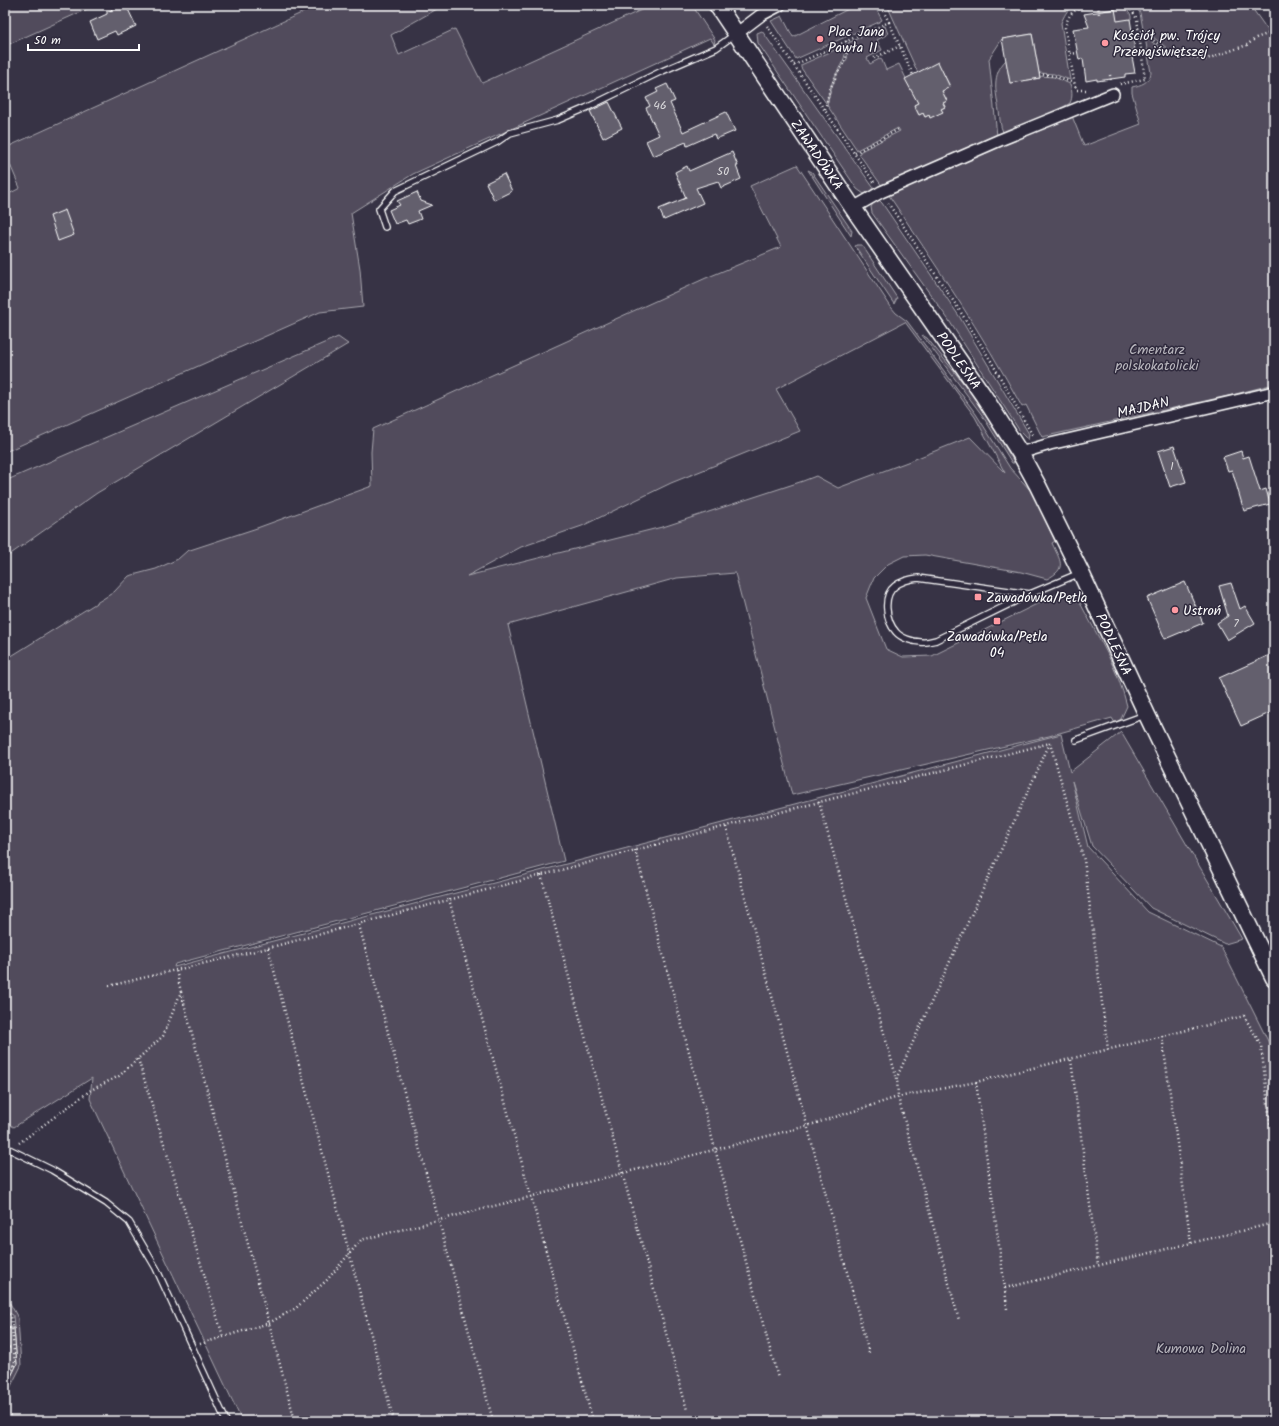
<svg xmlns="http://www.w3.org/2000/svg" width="1279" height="1426" viewBox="0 0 1279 1426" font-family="Kalam,sans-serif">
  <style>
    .green { fill: #514c5c; stroke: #a8a6ae; fill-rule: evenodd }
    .building { fill: #635f6d; stroke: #fff }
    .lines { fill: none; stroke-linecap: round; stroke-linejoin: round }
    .service-casing { stroke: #fff; stroke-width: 8 }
    .minor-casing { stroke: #fff; stroke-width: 14 }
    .secondary-casing { stroke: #fff; stroke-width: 19 }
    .path { stroke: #fff; stroke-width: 2.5; stroke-dasharray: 1 3; stroke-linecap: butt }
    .service { stroke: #2f2a3d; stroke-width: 5.5 }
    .minor { stroke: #2f2a3d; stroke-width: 11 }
    .secondary { stroke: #2f2a3d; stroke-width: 16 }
    .poi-dot { fill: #ff9aa2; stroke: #2f2a3d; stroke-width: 1.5 }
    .labels { text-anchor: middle; stroke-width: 3; stroke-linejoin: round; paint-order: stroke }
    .number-label { font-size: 12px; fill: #d8d7da }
    .poi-label { font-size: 14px; fill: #fff; stroke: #2f2a3d; text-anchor: start }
    .street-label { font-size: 14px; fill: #fff; stroke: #2f2a3d }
    .park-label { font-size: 14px; fill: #b9b7be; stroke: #2f2a3d }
  </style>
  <rect width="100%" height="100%" fill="#373345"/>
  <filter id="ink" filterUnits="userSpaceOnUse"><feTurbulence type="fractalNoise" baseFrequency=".025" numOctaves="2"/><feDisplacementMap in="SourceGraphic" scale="8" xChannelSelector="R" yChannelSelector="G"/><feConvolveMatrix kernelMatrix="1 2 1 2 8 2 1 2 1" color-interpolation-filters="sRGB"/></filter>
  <g filter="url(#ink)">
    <path class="green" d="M5 5H96L5 46Z
      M319 5H444L391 35 399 55 455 29 482 83 652 5H692L715 40 714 44 710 38 413 174 351 213 360 269 363 307 320 312 5 452V196L20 188 5 153V148Z
      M856 5H874L882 20 879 22 796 59 771 21 782 16 793 37Z
      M887 5H1073C1067 10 1064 16 1061 23L1070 80 1054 74 1039 73 1032 34 1002 39 989 59 997 136 882 186 859 154 861 151 900 131 898 128 857 150 827 105 831 89 837 74 847 59 848 43 885 26 888 34 877 40 882 50 867 58 870 64 881 58 886 70 899 64 918 103 914 105 919 115 923 113 925 117 929 115 930 117 942 111 941 109 945 107 943 103 947 101 942 91 950 86 938 63 918 73Z
      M1135 5H1195L1199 9 1203 5H1255L1252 8 1274 39V384L1232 395 1042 437 1026 405 1022 407C982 333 935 264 888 194L1072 116 1084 146 1141 124 1132 93V87C1141 85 1149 83 1151 73L1145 37 1166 52 1168 49 1143 29 1140 13Z
      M1116 7C1124 7 1132 11 1131 19L1116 23 1114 10Z
      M762 31 873 187 871 191 864 194 857 189 758 43 757 33Z
      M846 45C845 61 843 60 836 74 831 83 829 93 826 103L801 68V65Z
      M1006 60 1010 83 1040 78 1039 76 1054 77 1070 84C1072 90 1073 97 1070 103 1068 106 1010 131 1003 132 1000 126 1000 118 999 111 996 92 991 75 1006 60Z
      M797 165 891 307 896 313 907 321 976 414 1010 468 1032 492 1055 541 1052 543C1060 561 1068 568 1047 579L1021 572 925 555 904 556 888 564 874 578 866 598 886 649 903 657 932 656 1055 595C1066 591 1070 594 1079 601 1097 635 1118 668 1127 706L1121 719 1115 723 1112 718 1049 736 792 795 735 573 677 578 508 625 564 861 175 964 174 967 1061 734 1070 772 1121 732 1242 939 1225 944 1151 908 1092 846 1072 781 1088 847 1148 912 1221 947 1274 1053V1421H242L90 1099 92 1078 14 1127 5 1122V660L114 592 129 576 156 569 178 559 187 551 257 528 372 486 371 452 373 429 706 278 781 247 750 186ZM905 322 975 417 1005 473 970 437 910 461 838 488 816 476 803 481 666 526 467 576 521 547 582 526 671 483 800 431 776 389Z
      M808 170 812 172 852 231 851 236Z
      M875 200H879L882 203 959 316 1029 434 1028 440 1021 433 948 319 872 213 871 207Z
      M857 245H862L897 298 894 304 855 246Z
      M922 335 927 338 973 395 1013 460 1014 463H1012L982 415Z
      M338 337 348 344 97 493 5 558V481Z
      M5 1294 18 1318 21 1366 5 1398V1389L17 1364 13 1315 5 1311Z"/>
    <path class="building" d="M110 5H126L136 26 117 35 115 31 97 39 90 22 107 14V12L112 10Z
      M1115 9 1117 21 1130 19 1135 50 1131 51 1135 73 1125 74V77L1097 81V79L1086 81 1083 59 1079 60 1073 29 1089 27 1084 14Z
      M1032 34 1040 78 1010 83 1002 39Z
      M938 62 950 87 942 91 947 101 943 103 945 107 941 109 943 112 930 118 929 115 925 117 923 113 919 115 914 105 918 103 905 79Z
      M667 84 675 101 670 103 683 132 726 112 735 131 716 139 714 134 687 146 686 142 653 156 646 141 659 135 646 108 650 106 646 98 658 92 656 89Z
      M609 102 622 128 603 138 590 111Z
      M732 152 738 166H736L741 179 721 188 718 181 696 188 703 203 664 220 659 209 686 198 675 172 687 166 689 171Z
      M504 174 512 191 494 200 486 183Z
      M417 192 421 201 432 205 418 211 421 219 408 224 406 220 395 224 389 210 400 205 397 201Z
      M65 210 74 235 58 241 50 216Z
      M1174 446 1186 482 1170 487 1158 451Z
      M1241 451 1243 458 1249 456 1260 491 1266 489 1270 504 1244 511 1232 470 1228 471 1223 457Z
      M1185 582 1203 623 1165 639 1147 598Z
      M1231 583 1240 609 1245 606 1255 623 1227 640 1217 623 1228 616 1219 586Z
      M1274 653V711L1241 726 1219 678Z
      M5 1328H14L17 1364 5 1389Z"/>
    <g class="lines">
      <g class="service-casing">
        <path id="service" d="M385 227 379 209 395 191 497 142 510 133 558 120 586 108 660 72 716 48 734 35
          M1030 594 918 578C909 579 902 581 895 586 882 596 886 621 896 632 901 638 913 642 921 642 926 643 932 641 936 640L1030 594 1080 573
          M1076 740 1145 715
          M5 1147 52 1170 106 1203 129 1222 156 1268 226 1421"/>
      </g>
      <g class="minor-casing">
        <path id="minor" d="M736 34 761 15 780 5
          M853 208 881 192 1000 140 1113 94
          M1020 453 1050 444 1274 392"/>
      </g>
      <g class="secondary-casing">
        <g id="secondary">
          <path id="s1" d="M717 5 853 208 983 395 1020 453 1038 486 1081 573 1147 715 1274 978"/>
        </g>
      </g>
      <path class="path" d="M1098 5 1099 14
        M889 22 913 75
        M767 26 874 182
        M1138 28 1167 51 1204 60 1247 45 1256 38 1270 33
        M1133 36 1139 35
        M1070 54 1077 53
        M874 58 900 46
        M794 65 889 22 880 5
        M1039 74 1054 76 1074 83
        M1110 75 1111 82
        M1120 84 1145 79 1137 19 1133 12 1126 5
        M1086 90H1077L1075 86 1065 28C1070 6 1081 8 1100 5
        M825 109 830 89 837 74 846 59 847 43 846 41
        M855 153 899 129
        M888 203 960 311 991 361 1033 436
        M1050 743 1084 860 1108 1050
        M819 802 896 1076
        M726 827 869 1353
        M635 850 715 1149 778 1378
        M541 875 687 1410
        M449 899 593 1421
        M359 925 493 1421
        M268 948 394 1421
        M109 986 268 948 726 826 1050 743 897 1077 898 1097 959 1320
        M181 992 295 1421
        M1162 1036 1191 1243
        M138 1059 223 1336
        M1071 1060 1098 1266
        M976 1082 1005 1288 1007 1309
        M19 1143 91 1090 119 1076 163 1036 181 992 176 970
        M1005 1288 1274 1223
        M5 1313 11 1316 15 1364 5 1384
        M5 1328H12
        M200 1344 269 1323 296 1308 327 1280 361 1240 807 1126 898 1097 976 1082 1244 1016 1261 1045 1274 1155
        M5 1348 13 1347
        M5 1362 14 1366"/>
      <use href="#service" class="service"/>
      <use href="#minor" class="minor"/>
      <use href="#secondary" class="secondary"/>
    </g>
  </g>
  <g class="poi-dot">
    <circle cx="820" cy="39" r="4"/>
    <circle cx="1105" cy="43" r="4"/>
    <rect x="974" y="593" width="8" height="8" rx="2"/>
    <circle cx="1175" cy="610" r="4"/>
    <rect x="993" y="617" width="8" height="8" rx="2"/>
  </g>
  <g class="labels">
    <g class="number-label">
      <text x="660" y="109">46</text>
      <text x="723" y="175">50</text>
      <text x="1172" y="470">1</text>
      <text x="1236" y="627">7</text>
    </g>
    <g class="poi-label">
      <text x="828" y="36">Plac Jana<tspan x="828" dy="16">Pawła II</tspan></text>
      <text x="1113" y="40">Kościół pw. Trójcy<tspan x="1113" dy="16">Przenajświętszej</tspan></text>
      <text x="986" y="602">Zawadówka/Pętla</text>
      <text x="1183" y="615">Ustroń</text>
      <text x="997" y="641" text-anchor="middle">Zawadówka/Pętla<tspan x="997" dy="16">04</tspan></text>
    </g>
    <g class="street-label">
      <text dy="5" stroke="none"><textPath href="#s1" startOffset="180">ZAWADÓWKA</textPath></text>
      <text dy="5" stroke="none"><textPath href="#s1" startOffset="430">PODLEŚNA</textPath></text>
      <text transform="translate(1143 407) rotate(-13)" y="5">MAJDAN</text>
      <text dy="5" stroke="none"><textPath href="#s1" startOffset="754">PODLEŚNA</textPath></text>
    </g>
    <g class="park-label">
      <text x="1157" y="354">Cmentarz<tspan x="1157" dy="16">polskokatolicki</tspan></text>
      <text x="1201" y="1353">Kumowa Dolina</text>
    </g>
  </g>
  <rect width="1279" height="1426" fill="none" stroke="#2f2a3d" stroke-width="20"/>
  <rect x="10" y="10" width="1259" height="1406" fill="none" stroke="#fff" stroke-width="1.5" filter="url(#ink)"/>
  <path d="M28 44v6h111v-6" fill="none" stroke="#ffffff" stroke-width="2"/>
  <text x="34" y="44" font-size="12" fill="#ffffff" stroke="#2f2a3d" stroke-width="3" paint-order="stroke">50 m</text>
</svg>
